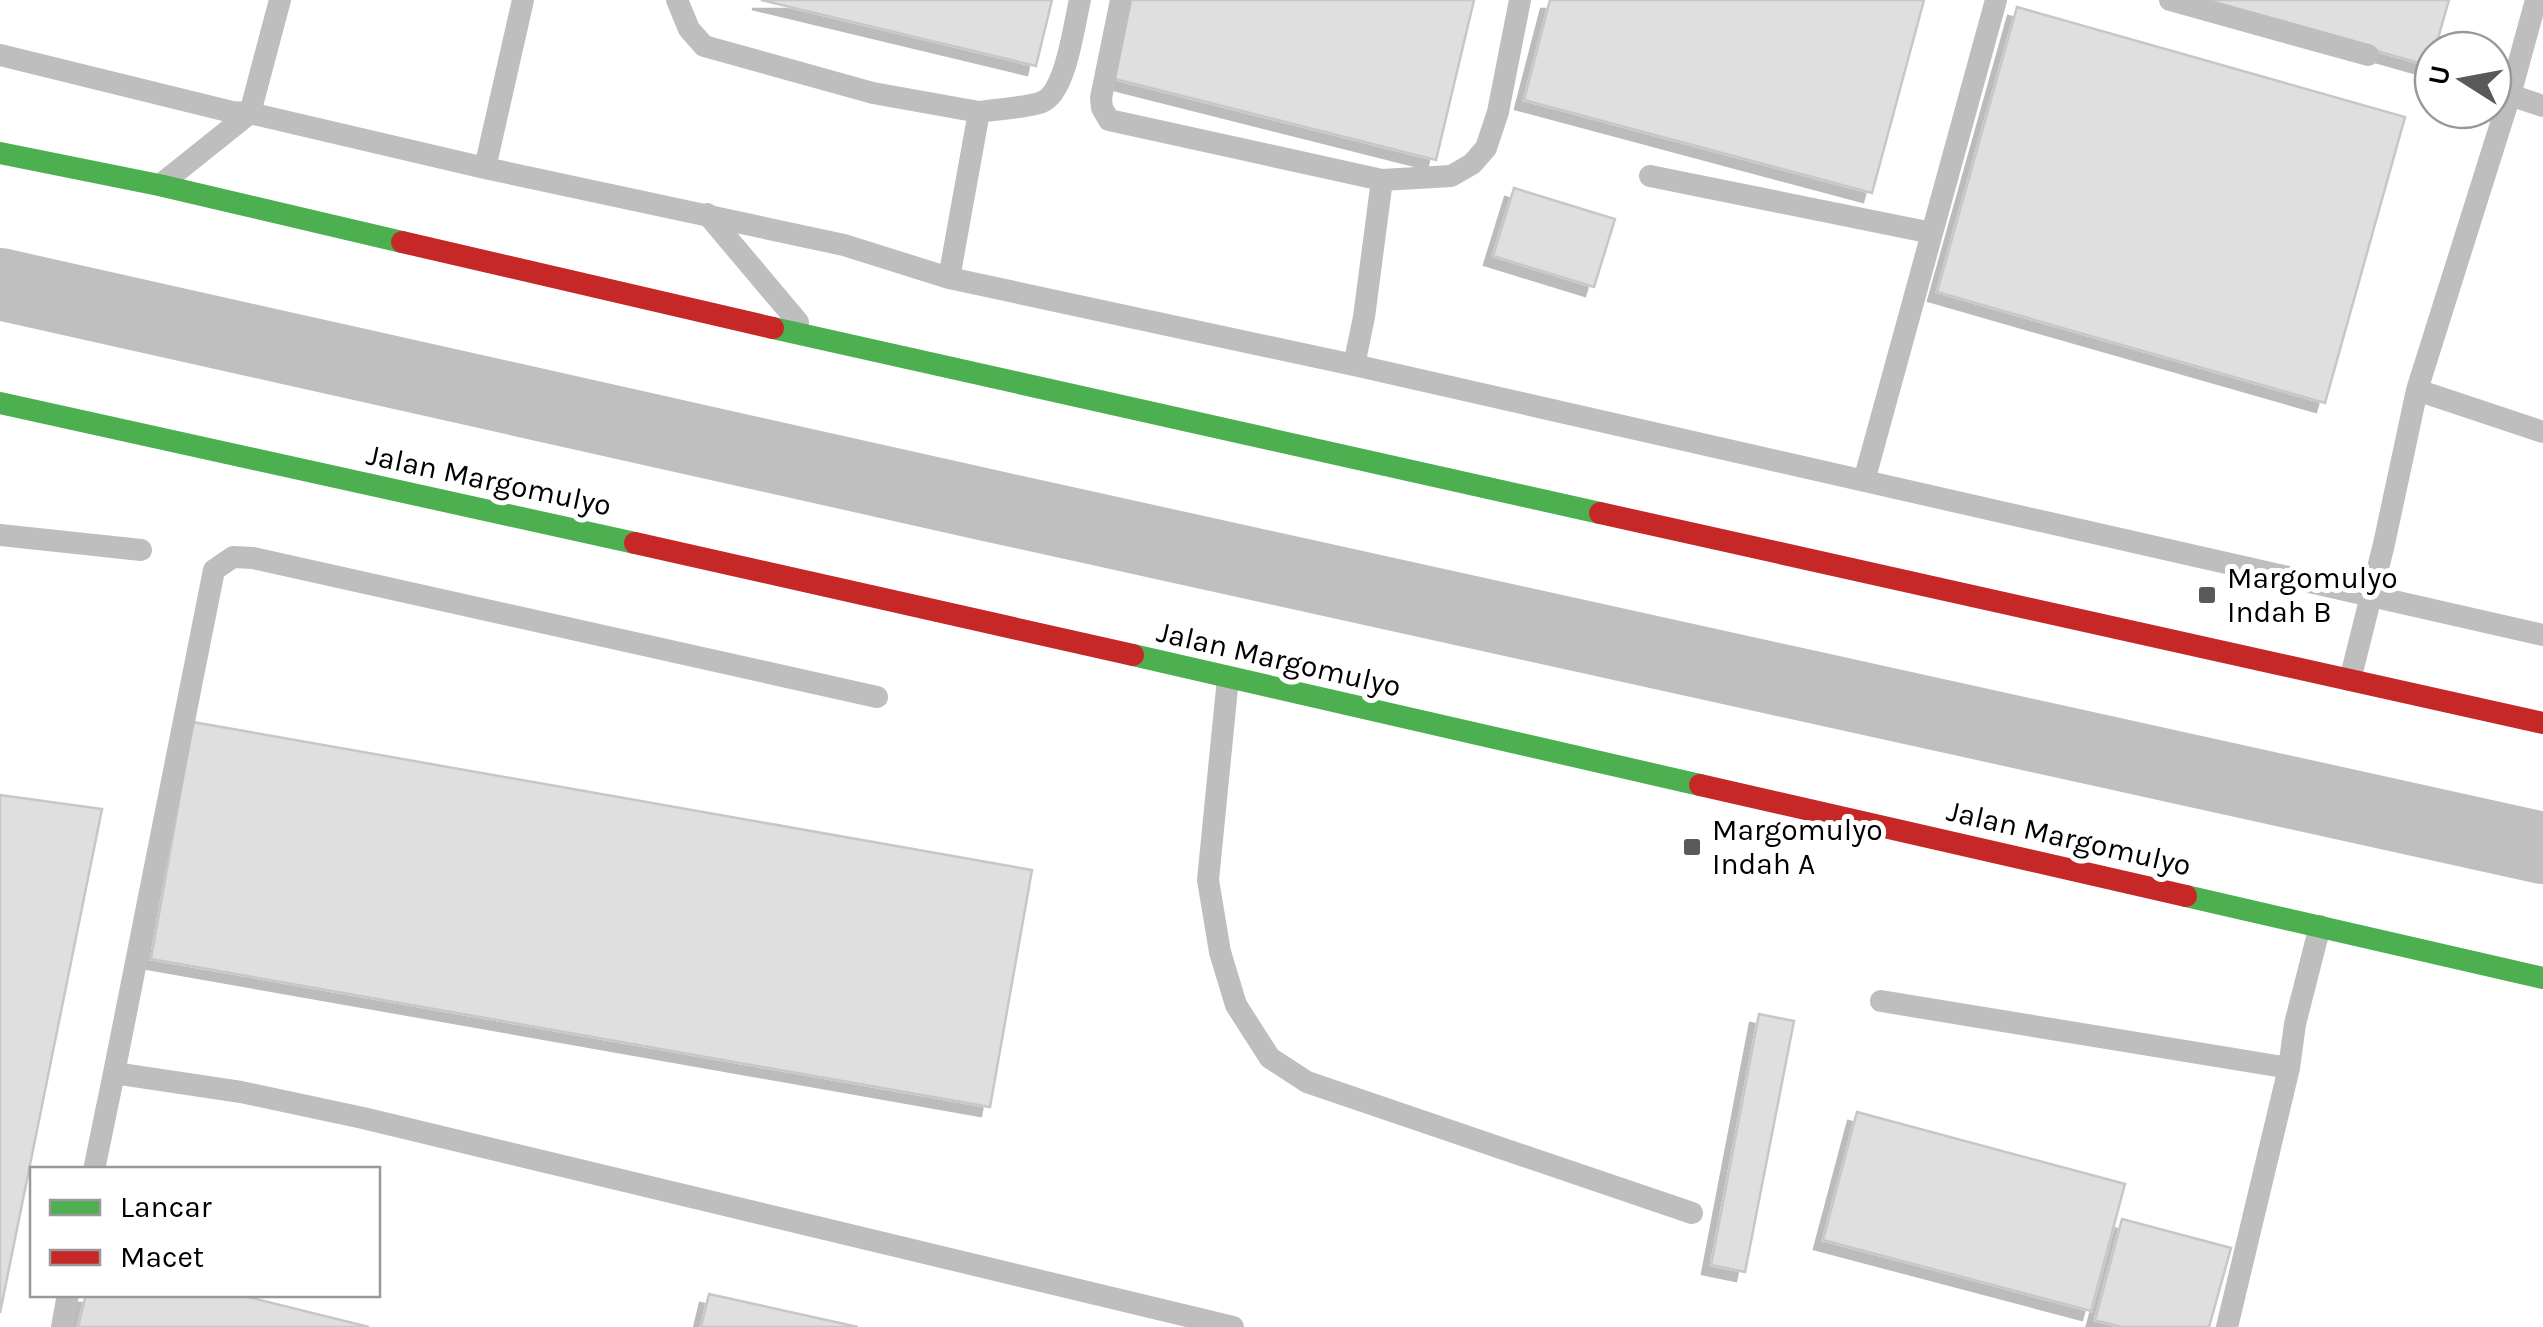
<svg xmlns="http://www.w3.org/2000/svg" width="2543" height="1327" viewBox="0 0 2543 1327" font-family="Karla,sans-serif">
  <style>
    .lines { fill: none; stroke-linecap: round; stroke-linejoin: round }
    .river { stroke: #bfbfbf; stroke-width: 72 }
    .building { fill: #dfdfdf; stroke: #c7c7c7; stroke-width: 2.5; filter: url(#shadow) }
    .lane { stroke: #bebebe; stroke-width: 22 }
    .fast { stroke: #4caf50; stroke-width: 22 }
    .jam { stroke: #c62828; stroke-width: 22 }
    .poi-dot { fill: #595959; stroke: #fff; stroke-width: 4 }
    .labels { text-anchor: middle; stroke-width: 10; stroke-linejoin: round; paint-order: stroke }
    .street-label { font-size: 30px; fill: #000; stroke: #fff }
    .poi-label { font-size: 30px; fill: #000; stroke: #fff; text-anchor: start }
  </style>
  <defs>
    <filter id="shadow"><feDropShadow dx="-9" dy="9" stdDeviation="0" flood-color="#0004"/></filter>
  </defs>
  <rect width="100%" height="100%" fill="#fff"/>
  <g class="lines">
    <path class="river" d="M0 284 978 503 2543 848"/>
  </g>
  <path class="building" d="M761 0H1052L1036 66Z
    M1125 0H1474L1436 160 1107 77Z
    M1550 0H1924L1872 193 1524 100Z
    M2197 0H2449L2430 66Z
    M2017 7 2405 117 2325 403 1937 292Z
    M1514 188 1615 219 1594 287 1493 256Z
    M193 722 1032 870 990 1107 151 959Z
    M0 795 102 809 0 1313Z
    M1759 1014 1794 1021 1745 1272 1711 1265Z
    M1857 1112 2125 1184 2091 1311 1823 1240Z
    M2122 1219 2231 1248 2209 1327H2121L2095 1320Z
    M86 1294H236L369 1327H78Z
    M709 1294 858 1327H701Z"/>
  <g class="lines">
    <path class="lane" d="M677 0 689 29 704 46 873 93 979 112 949 278
      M1121 0 1101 98 1102 108 1109 120 1382 180 1364 317 1354 365
      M2170 0 2368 55
      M0 55 232 112 250 113 485 168 844 245 949 278 1354 365 2543 635
      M2510 95 2536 0
      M979 112C996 109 1027 108 1042 102 1066 93 1074 24 1080 0
      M485 168 523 0
      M1650 176 1932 233
      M1382 180 1451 176 1472 164 1486 148 1498 112 1520 0
      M165 181 250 113 280 0
      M707 214 798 322
      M2417 390 2543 432
      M1864 481 1996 0
      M0 535 141 550
      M1228 678 1208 880 1220 952 1236 1005 1270 1058 1307 1082 1692 1213
      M2350 680 2384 544 2417 390 2510 95 2543 106
      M1881 1001 2289 1068
      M114 1073 214 570 233 557 253 558 877 697
      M94 1170 114 1073 241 1092 363 1118 1233 1327
      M62 1327 68 1294
      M2227 1327 2289 1068 2295 1024 2320 926"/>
    <path class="fast" d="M0 153 159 185 402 242
      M773 328 1600 513
      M0 403 635 543
      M1133 655 1700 785
      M2186 896 2543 978"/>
    <path class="jam" d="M402 242 773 328
      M1600 513 2543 723
      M635 543 1133 655
      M1700 785 2186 896"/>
  </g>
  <g class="poi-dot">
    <rect x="2197" y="585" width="20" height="20" rx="5"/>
    <rect x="1682" y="837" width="20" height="20" rx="5"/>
  </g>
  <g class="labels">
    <g class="street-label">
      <text transform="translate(489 480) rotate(12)" y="10">Jalan Margomulyo</text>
      <text transform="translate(1279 659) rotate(13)" y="10">Jalan Margomulyo</text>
      <text transform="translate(2069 838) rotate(13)" y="10">Jalan Margomulyo</text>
    </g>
    <g class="poi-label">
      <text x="2227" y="588">Margomulyo<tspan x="2227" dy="34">Indah B</tspan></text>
      <text x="1712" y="840">Margomulyo<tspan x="1712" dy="34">Indah A</tspan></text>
    </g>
  </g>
  <rect x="30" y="1167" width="350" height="130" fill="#ffffff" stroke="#999999" stroke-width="2.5"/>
  <rect x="50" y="1200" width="50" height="15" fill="#4caf50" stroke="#999999" stroke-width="2.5"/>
  <text x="120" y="1217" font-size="30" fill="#000000">Lancar</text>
  <rect x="50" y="1250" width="50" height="15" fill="#c62828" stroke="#999999" stroke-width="2.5"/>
  <text x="120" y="1267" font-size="30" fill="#000000">Macet</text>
  <g transform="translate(2463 80) rotate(281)"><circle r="48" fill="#ffffff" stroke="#999999" stroke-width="2.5"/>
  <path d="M0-8L18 38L0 25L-18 38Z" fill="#595959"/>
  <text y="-15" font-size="28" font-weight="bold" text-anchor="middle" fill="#000000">U</text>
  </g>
</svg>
